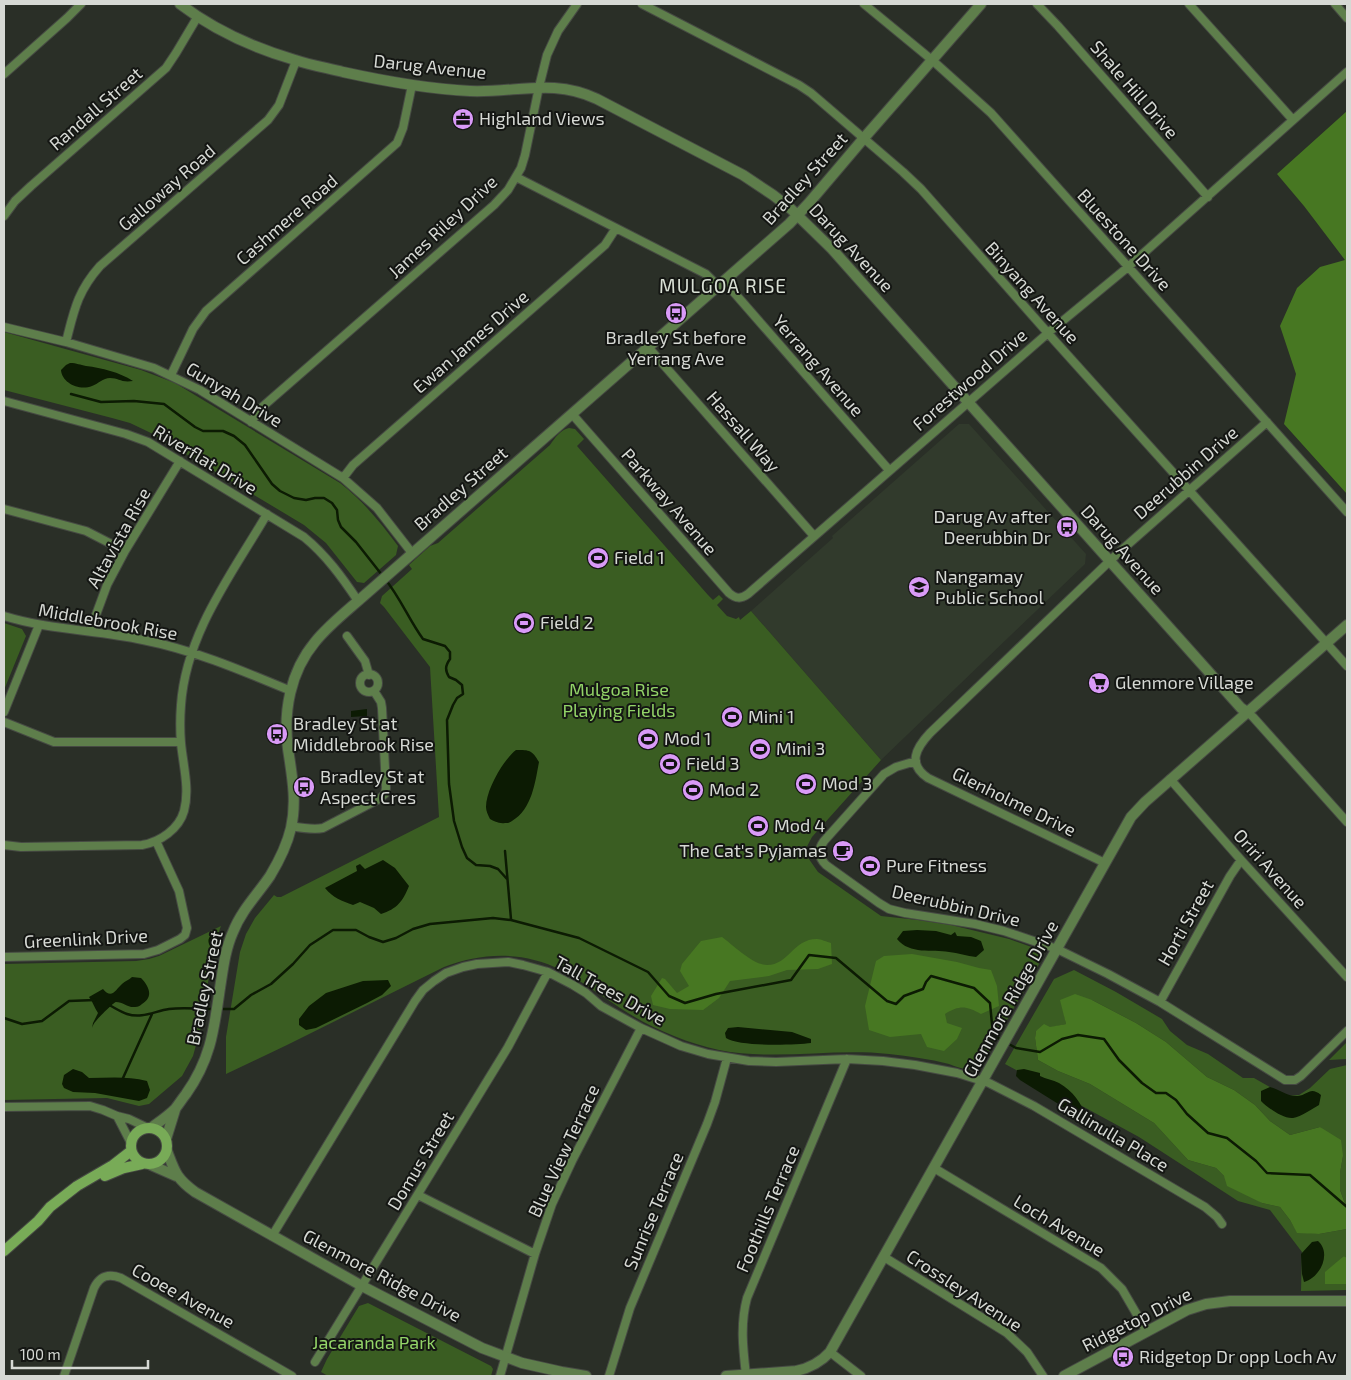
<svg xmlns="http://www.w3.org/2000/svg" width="1351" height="1380" viewBox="0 0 1351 1380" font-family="'Exo 2',sans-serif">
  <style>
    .built { fill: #313a2c }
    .green { fill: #3a5d22 }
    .forest { fill: #477722 }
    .water { fill: #0c1b03 }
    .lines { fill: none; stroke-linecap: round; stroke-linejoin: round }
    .stream { stroke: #0c1b03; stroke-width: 2.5 }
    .minor-casing { stroke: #464a43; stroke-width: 10 }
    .tertiary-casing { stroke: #464a43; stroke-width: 12 }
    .secondary-casing { stroke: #464a43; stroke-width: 12 }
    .minor { stroke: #5e7e4b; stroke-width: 8 }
    .tertiary { stroke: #5e7e4b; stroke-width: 10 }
    .secondary { stroke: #78ab57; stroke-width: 10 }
    .labels { text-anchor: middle; stroke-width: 4; stroke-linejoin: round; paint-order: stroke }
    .street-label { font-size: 18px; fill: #d6d9d4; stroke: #141613 }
    .poi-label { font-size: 18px; fill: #d6d9d4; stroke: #141613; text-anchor: start }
    .park-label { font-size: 18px; fill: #93d468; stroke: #141613 }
    .neighbourhood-label { font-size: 19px; letter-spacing: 1px; fill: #d9e0d5; stroke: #141613 }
  </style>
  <rect width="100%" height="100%" fill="#2a2f27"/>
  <path class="built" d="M959 424H969L1086 554 1085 564 881 760 751 611 833 538 832 536Z"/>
  <path class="green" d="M4 332 141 370 175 383 340 483C363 501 381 523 398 546L396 555 364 583 357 582 326 543 304 525 151 433 130 423 112 418 4 390Z
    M569 428 575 429 584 439 577 446 708 595 713 600 719 595 723 599 717 605 727 616 736 619 739 617 740 620 751 611 881 760 812 837 804 852 818 872 881 916 918 920 951 925 1009 939 1037 949 1041 959 1038 966 981 1065C976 1067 971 1070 967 1069 961 1069 955 1066 949 1064 929 1059 909 1056 889 1054 832 1048 775 1061 719 1050 687 1043 656 1030 628 1013 606 999 585 983 561 970 524 951 482 952 444 967L287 1045 226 1074V1037L240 952 246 934 255 918 274 895 277 897H281L439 817 430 667 384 607 380 603 382 596 412 569 409 565 430 546 438 543 550 445C555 438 560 430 569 428Z
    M4 623 22 629 26 636 4 690Z
    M221 926 214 945 201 1027 193 1056 182 1076 149 1104 139 1106 107 1098 4 1100V964L136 961 149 959 159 956Z
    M1074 970 1116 992 1162 1019 1170 1031 1187 1045 1208 1054 1243 1078H1254L1286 1096 1299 1095 1310 1088 1330 1069 1347 1065V1209L1340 1190V1173L1343 1156 1320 1127 1290 1135 1270 1121 1255 1105 1234 1090 1207 1077 1166 1042 1136 1023 1092 1000 1064 1013 1066 1024 1036 1031 1035 1038 1038 1060 1058 1071 1090 1084 1154 1123 1188 1160 1216 1168 1224 1176 1262 1203 1280 1207 1290 1220 1297 1232 1319 1234 1347 1229V1258L1344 1256 1325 1283 1347 1284V1290L1301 1291 1302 1252 1270 1210 1238 1201 1139 1137 1005 1064 1054 979Z
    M1347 1042V1059L1329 1060Z
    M368 1303 491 1366 493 1369 491 1376H328L321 1372 327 1359 359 1306Z"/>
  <path class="forest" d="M1347 111V494L1284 424 1296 374 1280 326 1297 288 1320 267 1345 260 1304 206 1277 174Z
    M722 937C733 945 753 965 767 965 789 965 793 939 817 939 821 939 827 942 831 943L832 964 818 969 787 970 769 976 730 981 719 998 703 1010 670 1009 653 1005 651 996 662 978 665 979 677 993 689 986 680 971 682 964 701 941Z
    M912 954 957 962 979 968 991 970 997 986 999 1006 981 1014C966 1006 960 1005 945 1014L947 1023 962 1028 957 1039 944 1051 927 1047 921 1034 890 1037 869 1030 865 1006 876 961 884 956Z
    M1075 994 1092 1000 1136 1023 1166 1042 1207 1077 1234 1090 1255 1105 1270 1121 1290 1135 1320 1127 1341 1140 1343 1156 1340 1173V1190L1347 1209V1229L1319 1234 1297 1233 1290 1220 1280 1207 1262 1203 1227 1186 1224 1176 1216 1168 1188 1160 1154 1123 1090 1084 1058 1071 1038 1060 1035 1038 1036 1031 1044 1024 1050 1027 1066 1024 1060 1000Z
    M1344 1256 1347 1258V1284H1325V1272Z"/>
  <path class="water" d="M70 363C77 363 80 365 86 366 102 368 119 372 133 381 121 383 119 378 110 378 103 378 98 384 92 386 79 391 62 383 61 370L66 365Z
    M367 709V716L351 717V711Z
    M516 750C530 750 532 750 539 762 535 783 532 809 512 821 509 823 508 823 505 823 499 824 494 821 490 819 488 815 486 811 486 807 486 790 503 760 516 750Z
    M383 860 395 868 409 886C403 901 397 909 381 914L374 908 360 902 353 905C342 901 333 898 325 888L357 871 356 866 360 864 365 869Z
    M917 930 936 931 951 935 955 932 957 936 971 937 981 941 984 950 976 957C967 956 958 953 949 952 932 949 910 955 897 939L903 931Z
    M218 932 220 933 216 942 215 948 212 949C205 941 209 934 218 932Z
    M132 977 141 978C149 986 154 997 142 1004 140 1006 138 1007 135 1007 128 1008 123 1002 116 1002 114 1002 98 1018 96 1021 94 1023 93 1025 92 1028L93 1023 98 1013C94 1007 93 1002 89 997L103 989C112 1000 116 989 122 984 125 981 129 980 132 977Z
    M388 980 391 986 382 995 367 1003 316 1028 306 1030 299 1025V1019L309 1006 326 993 363 981Z
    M738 1027 792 1032 811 1039V1043C794 1045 740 1047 726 1038L725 1033 728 1028Z
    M73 1069 82 1072 89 1078C108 1078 128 1076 147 1081L150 1090 147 1098 139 1101 95 1093 73 1092 64 1088 62 1084 64 1075Z
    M1024 1069 1040 1073V1076C1046 1079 1053 1080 1059 1083 1073 1091 1081 1103 1087 1117L1076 1115 1020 1080 1016 1076 1017 1070Z
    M1270 1087C1279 1089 1288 1097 1298 1096 1308 1095 1310 1086 1321 1095L1319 1105C1313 1108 1301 1117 1293 1118 1283 1119 1268 1108 1261 1101V1091Z
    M1318 1241C1332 1253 1320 1278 1304 1282L1302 1274 1301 1254 1312 1242Z"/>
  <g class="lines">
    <path class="stream" d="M71 394 101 402 134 401 164 404 195 427 203 431H223L234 436 245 445 272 484 280 491 294 498 306 500 315 498H324L332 503 337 510 338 520 341 527 356 542 382 575
      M385 579C400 597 409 620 423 639L445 646 450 652V659C445 666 445 670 449 677L456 680 462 685 463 694 457 698 453 705 447 720 449 784 454 821 462 847 467 858 476 865 490 866 498 869 507 879
      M505 851 511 919
      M109 1005C115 1008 121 1012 127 1014 142 1019 155 1011 169 1009 184 1007 198 1009 213 1009
      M221 1009H234L251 995 271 984 293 964 310 945 333 930H356L369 937 383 942 396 938 413 929 430 924 493 918 511 920 579 938 648 972 669 996 685 1003 716 994 791 980 809 955 836 958 887 1001 896 1004 904 996 923 989 926 982 931 976 974 988 990 1003 993 1035 1003 1041
      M4 1018 22 1024 42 1021 69 1001 95 1000
      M1007 1043 1016 1048 1040 1052 1062 1039 1078 1035 1104 1039 1119 1060 1142 1083 1156 1093H1166L1176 1100 1187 1114 1208 1133 1227 1138 1256 1161 1267 1173 1310 1175 1347 1207
      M123 1078 152 1014"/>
    <g class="minor-casing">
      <path id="minor" d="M642 4 799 85 811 93 903 172 921 189 1054 340 1347 666
        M864 4 932 60 991 113 1347 512
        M1037 4 1058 26 1208 197
        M1189 4 1293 120
        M1335 4 1347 18
        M4 74 67 18 81 4
        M516 177 706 274 718 286
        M4 216 15 201 31 186 166 68 176 53 198 16
        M724 281 889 470
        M4 327 66 342 154 368 200 390 343 478 377 508 412 553
        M66 342C74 311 77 292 100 266L268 120 279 105 296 61
        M648 347 814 536
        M171 375 193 329 206 311 397 143 403 128 412 85
        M4 401 126 434 148 442 304 537C326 555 342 577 358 601
        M572 414 729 593C736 599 741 599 748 594L1048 333 1128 267 1347 72
        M251 422 261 408 494 205 508 190 521 168 525 155 539 87 547 55 558 31 577 4
        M343 478 353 465 605 245 616 228
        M4 509 86 531 125 551
        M4 616C49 630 97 630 143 640 194 650 243 671 291 691
        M90 631 107 585 125 551 180 461
        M347 636 365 661 369 675
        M360 683a9 9 0 1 1 18 0a9 9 0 1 1-18 0Z
        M4 712 39 625
        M1247 712 1253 717 1347 822
        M4 722 54 742H181
        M916 761 896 767 884 774 824 841C818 849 818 857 826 865L879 903 889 909 905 913 975 924 1004 931 1057 949 1108 974 1160 1002 1285 1080H1295L1301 1076 1347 1031
        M1170 779 1241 860 1347 977
        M291 826C302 828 313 830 323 828L379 799 385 794 386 788 382 708 381 702 374 691
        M4 845 21 847 142 845C160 842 179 829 184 811 190 789 183 765 181 743 180 731 180 718 181 705 186 633 232 574 267 514
        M1105 863 928 778C907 764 916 748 930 733L1116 555 1267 422
        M4 957 144 954 158 950 180 939 185 935 187 928 179 891 156 841
        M1160 1002 1230 876 1241 860
        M4 1107 90 1106 103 1110 117 1116 129 1119 148 1128
        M117 1116 131 1143
        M934 1168 1101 1268 1122 1289 1147 1332
        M418 1195 535 1254
        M272 1236 415 1001 423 990 434 981 446 973 463 967 477 964 508 962 523 965 548 972 573 985 586 993 601 1006 641 1028 681 1046 708 1054 749 1061 776 1062 847 1059 883 1061 915 1065 957 1073 989 1083 1034 1106 1205 1207 1217 1217 1222 1224
        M884 1257 1007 1333 1027 1352 1043 1376
        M830 1352 861 1376
        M315 1362 508 1047 548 972
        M746 1375C743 1349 740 1324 747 1298L847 1059
        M64 1376 94 1288C100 1276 108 1273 121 1278L292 1376
        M500 1376 535 1254 552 1204 572 1161 641 1028
        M609 1376 630 1308 707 1124 715 1102 727 1058"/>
    </g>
    <g class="tertiary-casing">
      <path id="tertiary" d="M180 4C214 30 254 48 295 60 310 65 327 68 343 72 384 81 427 89 470 91 516 93 553 78 597 99L743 175 773 195 791 209 832 249 968 402 1241 708 1247 712
        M151 1128C159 1122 168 1116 175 1109 179 1104 182 1099 186 1094 211 1059 214 1029 220 988 223 969 225 950 233 932 241 911 257 895 270 876 279 861 287 845 291 828 297 801 292 776 288 749 283 712 290 672 315 642 327 627 343 614 358 601L789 224 808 204 864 138 981 4
        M166 1139 175 1110
        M167 1151C175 1172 176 1178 195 1192L362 1286 482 1348 522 1363 562 1372 586 1376
        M151 1165 176 1176
        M726 1376 796 1371C810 1368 820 1363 830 1352L1131 817 1145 802 1347 625
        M1064 1376 1187 1310 1206 1304 1230 1301H1347"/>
    </g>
    <g class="secondary-casing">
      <path id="secondary" d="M131 1146a18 18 0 1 1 36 0a18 18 0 1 1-36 0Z
        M105 1176 124 1168 142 1164
        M4 1251 38 1221 50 1207 77 1186 113 1165 131 1151"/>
    </g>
    <use href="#minor" class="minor"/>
    <use href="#tertiary" class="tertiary"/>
    <use href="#secondary" class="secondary"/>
  </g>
  <defs>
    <g id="office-disc" transform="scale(1.125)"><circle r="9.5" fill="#d99af7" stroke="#141613"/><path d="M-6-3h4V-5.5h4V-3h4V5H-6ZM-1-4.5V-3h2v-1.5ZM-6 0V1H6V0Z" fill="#111"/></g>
    <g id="bus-disc" transform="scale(1.125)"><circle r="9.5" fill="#d99af7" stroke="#141613"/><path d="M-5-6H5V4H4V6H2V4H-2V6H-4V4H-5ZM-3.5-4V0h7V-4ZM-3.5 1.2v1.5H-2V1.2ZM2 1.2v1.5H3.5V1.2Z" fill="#111"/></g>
    <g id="stadium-disc" transform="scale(1.125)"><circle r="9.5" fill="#d99af7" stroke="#141613"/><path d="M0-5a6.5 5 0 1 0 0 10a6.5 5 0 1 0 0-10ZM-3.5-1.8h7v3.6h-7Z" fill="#111"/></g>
    <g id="school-disc" transform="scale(1.125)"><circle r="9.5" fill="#d99af7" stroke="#141613"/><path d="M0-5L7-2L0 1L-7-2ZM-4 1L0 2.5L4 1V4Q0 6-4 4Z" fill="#111"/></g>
    <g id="supermarket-disc" transform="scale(1.125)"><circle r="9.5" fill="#d99af7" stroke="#141613"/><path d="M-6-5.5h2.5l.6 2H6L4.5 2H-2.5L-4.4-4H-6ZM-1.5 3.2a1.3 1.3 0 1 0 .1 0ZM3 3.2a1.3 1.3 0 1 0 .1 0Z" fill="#111"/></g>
    <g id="cafe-disc" transform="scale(1.125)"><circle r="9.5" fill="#d99af7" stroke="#141613"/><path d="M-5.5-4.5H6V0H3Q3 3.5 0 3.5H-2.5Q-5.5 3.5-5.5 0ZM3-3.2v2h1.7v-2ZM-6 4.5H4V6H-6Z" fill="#111"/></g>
  </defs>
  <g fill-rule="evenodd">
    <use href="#office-disc" x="463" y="119"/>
    <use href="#bus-disc" x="676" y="313"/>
    <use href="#bus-disc" x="1067" y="527"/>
    <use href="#stadium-disc" x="598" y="558"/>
    <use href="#school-disc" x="919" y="587"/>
    <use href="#stadium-disc" x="524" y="623"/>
    <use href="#supermarket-disc" x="1099" y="683"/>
    <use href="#stadium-disc" x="732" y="717"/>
    <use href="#bus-disc" x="277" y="734"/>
    <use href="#stadium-disc" x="648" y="739"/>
    <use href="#stadium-disc" x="760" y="749"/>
    <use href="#stadium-disc" x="670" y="764"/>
    <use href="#stadium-disc" x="806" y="784"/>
    <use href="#bus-disc" x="304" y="787"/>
    <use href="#stadium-disc" x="693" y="790"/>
    <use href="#stadium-disc" x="758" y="826"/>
    <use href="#cafe-disc" x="843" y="851"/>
    <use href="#stadium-disc" x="870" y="866"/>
    <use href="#bus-disc" x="1123" y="1357"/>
  </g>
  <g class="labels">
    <g class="street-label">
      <text transform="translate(430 67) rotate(6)" y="6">Darug Avenue</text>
      <text transform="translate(1134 90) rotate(49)" y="6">Shale Hill Drive</text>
      <text transform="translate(96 109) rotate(-41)" y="6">Randall Street</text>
      <text transform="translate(805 179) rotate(-48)" y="6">Bradley Street</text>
      <text transform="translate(167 188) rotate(-41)" y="6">Galloway Road</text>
      <text transform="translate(287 220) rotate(-41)" y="6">Cashmere Road</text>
      <text transform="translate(443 227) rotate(-43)" y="6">James Riley Drive</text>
      <text transform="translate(1124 240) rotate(48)" y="6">Bluestone Drive</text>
      <text transform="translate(851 248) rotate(47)" y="6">Darug Avenue</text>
      <text transform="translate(1032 293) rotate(48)" y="6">Binyang Avenue</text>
      <text transform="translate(471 342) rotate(-41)" y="6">Ewan James Drive</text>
      <text transform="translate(818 366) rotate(49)" y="6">Yerrang Avenue</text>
      <text transform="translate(970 380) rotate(-41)" y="6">Forestwood Drive</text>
      <text transform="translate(234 395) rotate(31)" y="6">Gunyah Drive</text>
      <text transform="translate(743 432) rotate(49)" y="6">Hassall Way</text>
      <text transform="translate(205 460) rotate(31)" y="6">Riverflat Drive</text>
      <text transform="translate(1186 473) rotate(-41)" y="6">Deerubbin Drive</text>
      <text transform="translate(461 489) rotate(-41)" y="6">Bradley Street</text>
      <text transform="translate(669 502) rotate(49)" y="6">Parkway Avenue</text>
      <text transform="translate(119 538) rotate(-61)" y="6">Altavista Rise</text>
      <text transform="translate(1122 550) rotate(48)" y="6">Darug Avenue</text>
      <text transform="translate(108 622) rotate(10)" y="6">Middlebrook Rise</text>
      <text transform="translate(1014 802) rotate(26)" y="6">Glenholme Drive</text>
      <text transform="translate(1270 869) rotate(48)" y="6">Oriri Avenue</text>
      <text transform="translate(956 906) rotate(13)" y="6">Deerubbin Drive</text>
      <text transform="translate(1186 923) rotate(-61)" y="6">Horti Street</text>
      <text transform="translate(86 939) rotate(-3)" y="6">Greenlink Drive</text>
      <text transform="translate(205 988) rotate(-78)" y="6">Bradley Street</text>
      <text transform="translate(610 991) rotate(29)" y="6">Tall Trees Drive</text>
      <text transform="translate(1011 999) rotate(-61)" y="6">Glenmore Ridge Drive</text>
      <text transform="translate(1113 1135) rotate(31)" y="6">Gallinulla Place</text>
      <text transform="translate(564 1151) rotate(-65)" y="6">Blue View Terrace</text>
      <text transform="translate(421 1161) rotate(-59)" y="6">Domus Street</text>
      <text transform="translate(768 1209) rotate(-67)" y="6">Foothills Terrace</text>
      <text transform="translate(654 1211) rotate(-67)" y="6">Sunrise Terrace</text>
      <text transform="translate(1059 1226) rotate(31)" y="6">Loch Avenue</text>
      <text transform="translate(382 1276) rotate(28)" y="6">Glenmore Ridge Drive</text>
      <text transform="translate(964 1291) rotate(33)" y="6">Crossley Avenue</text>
      <text transform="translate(183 1296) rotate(29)" y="6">Cooee Avenue</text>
      <text transform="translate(1137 1320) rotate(-27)" y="6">Ridgetop Drive</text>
    </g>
    <g class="poi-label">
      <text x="479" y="125">Highland Views</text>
      <text x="676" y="344" text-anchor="middle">Bradley St before<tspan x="676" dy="21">Yerrang Ave</tspan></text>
      <text x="1051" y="523" text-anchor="end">Darug Av after<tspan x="1051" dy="21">Deerubbin Dr</tspan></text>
      <text x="614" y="564">Field 1</text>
      <text x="935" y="583">Nangamay<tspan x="935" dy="21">Public School</tspan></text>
      <text x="540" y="629">Field 2</text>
      <text x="1115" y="689">Glenmore Village</text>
      <text x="748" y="723">Mini 1</text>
      <text x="293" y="730">Bradley St at<tspan x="293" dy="21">Middlebrook Rise</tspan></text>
      <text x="664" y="745">Mod 1</text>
      <text x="776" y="755">Mini 3</text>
      <text x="686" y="770">Field 3</text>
      <text x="320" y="783">Bradley St at<tspan x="320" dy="21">Aspect Cres</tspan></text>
      <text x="822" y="790">Mod 3</text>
      <text x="709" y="796">Mod 2</text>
      <text x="774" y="832">Mod 4</text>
      <text x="827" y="857" text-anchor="end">The Cat's Pyjamas</text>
      <text x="886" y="872">Pure Fitness</text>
      <text x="1139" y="1363">Ridgetop Dr opp Loch Av</text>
    </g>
    <g class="park-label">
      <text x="619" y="696">Mulgoa Rise<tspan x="619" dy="21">Playing Fields</tspan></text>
      <text x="374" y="1349">Jacaranda Park</text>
    </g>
    <g class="neighbourhood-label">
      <text x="723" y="293">MULGOA RISE</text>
    </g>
  </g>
  <rect width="1351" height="1380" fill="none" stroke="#d6d9d4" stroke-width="10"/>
  <path d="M12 1360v8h136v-8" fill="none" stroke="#d6d9d4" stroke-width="2.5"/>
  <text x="20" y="1360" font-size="15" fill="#d6d9d4" stroke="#141613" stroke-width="4" paint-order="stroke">100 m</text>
</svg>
